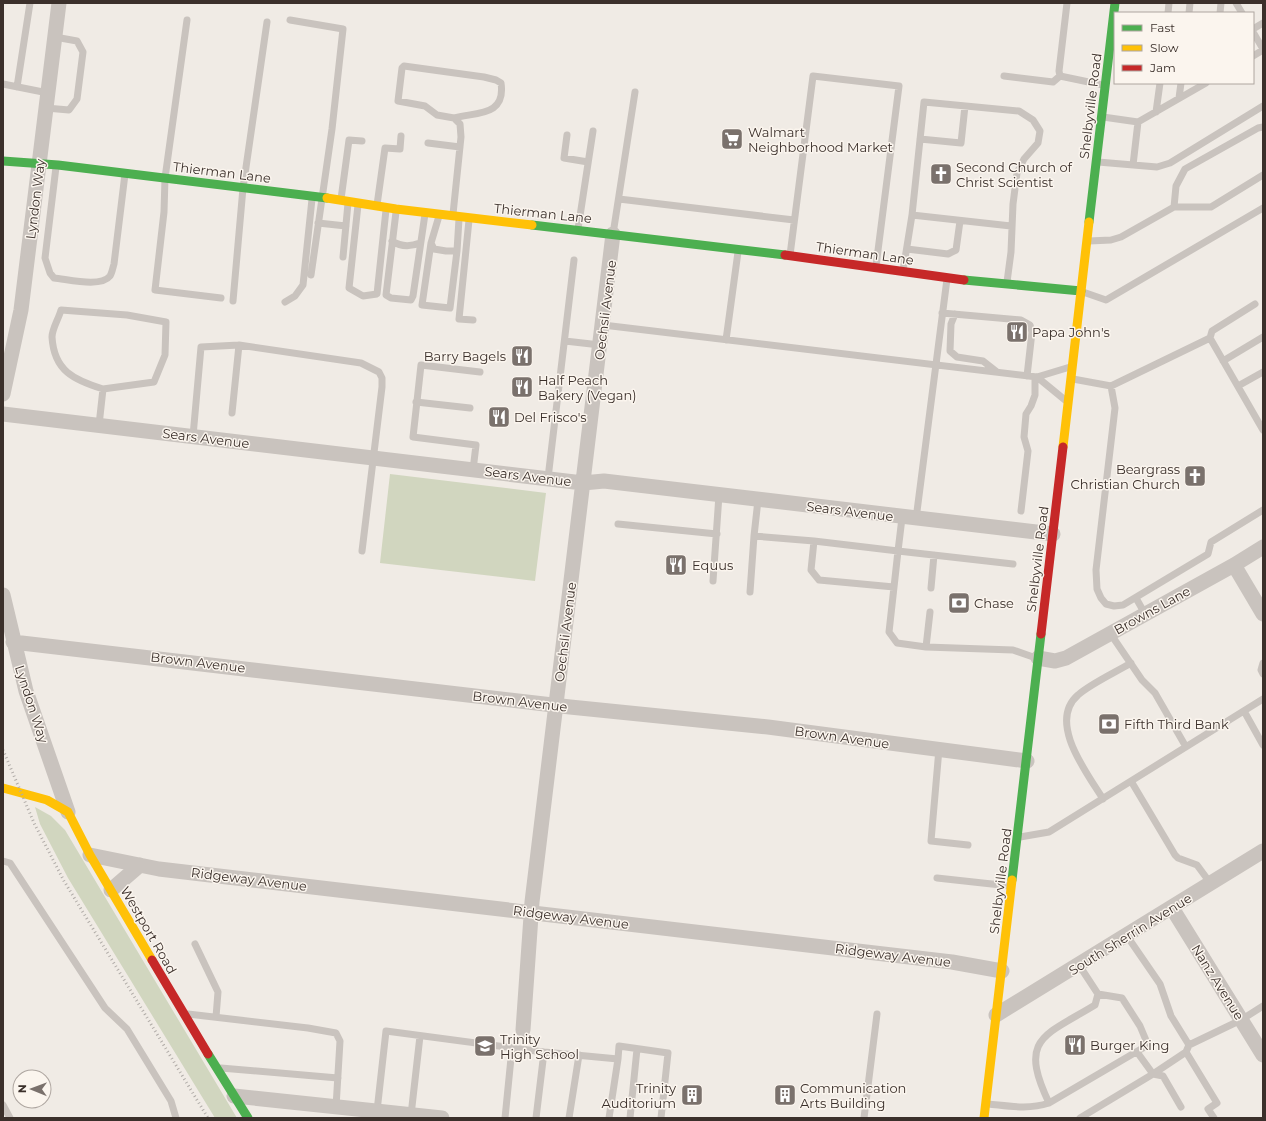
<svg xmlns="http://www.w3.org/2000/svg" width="1266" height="1121" viewBox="0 0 1266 1121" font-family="Montserrat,sans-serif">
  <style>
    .green { fill: #d1d6bf }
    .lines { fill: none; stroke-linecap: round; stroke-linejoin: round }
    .lane { stroke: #c9c3be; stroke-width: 7 }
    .street { stroke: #c9c3be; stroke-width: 15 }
    .fast { stroke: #4caf50; stroke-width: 9 }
    .slow { stroke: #ffc107; stroke-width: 9 }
    .jam { stroke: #c62828; stroke-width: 9 }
    .rail { stroke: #b1aca8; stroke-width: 3; stroke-dasharray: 1 3; stroke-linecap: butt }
    .labels { text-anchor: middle; stroke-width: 3; stroke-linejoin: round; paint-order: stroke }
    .street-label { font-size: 13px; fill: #3b302b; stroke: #fbf5ee }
    .poi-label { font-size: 13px; fill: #3b302b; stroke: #fbf5ee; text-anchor: start }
  </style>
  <rect width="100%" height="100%" fill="#f0ebe5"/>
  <path class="green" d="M390 474 546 493 535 581 380 563Z
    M35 807 51 816 65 830 237 1118H215L68 878 40 824Z"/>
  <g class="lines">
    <path class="lane" d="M1067 3 1059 71 1060 76 1103 85
      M1236 3 1242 13
      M1168 13 1169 3
      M1189 13 1190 3
      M1220 13 1221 3
      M187 20 165 178 164 212 155 290 221 298
      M290 20 343 29 332 129 311 275
      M1253 29 1263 23
      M1253 32 1263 49
      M1253 56 1263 50
      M1004 76 1053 82 1060 76
      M3 84 48 93
      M17 87 30 3
      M1179 98 1181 83
      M46 108 69 110 77 99 83 52 77 41 55 37
      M1156 112 1160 83
      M1103 117 1138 122 1206 83
      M567 135 564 158 588 162
      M920 139 961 143 965 106
      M428 143 460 147
      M1098 162 1157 167 1170 163 1263 106
      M1133 165 1138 122
      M56 167 45 258 50 273 54 278C67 279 101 288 110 276 112 273 113 267 114 264L125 174
      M341 199 349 140 362 141
      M619 199 794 220
      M358 205 349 288 363 296 377 294 386 210
      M377 205 385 148 400 149 401 136
      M1174 207 1176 186 1185 169 1258 128 1263 127
      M396 212 386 295 391 298 411 300 413 296 425 214
      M453 214 461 137 460 124 454 118 437 115 425 106 398 101 402 68 404 66 484 77 496 80 501 83C506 116 477 112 454 118
      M912 215 924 102 1019 111 1033 120 1040 131 1038 143 1024 159 1017 173 1013 204 1011 252 1007 282
      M439 216 431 243 434 249 446 251H457L459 219
      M469 220 459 319 473 320
      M318 223 346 226
      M578 229 593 131
      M613 234 635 92
      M392 241C401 247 410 247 420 243
      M1089 241 1111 240 1121 237 1174 207H1211L1263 175
      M431 243 422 305 450 308 457 251
      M907 249 948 254 956 250 960 221
      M790 255 813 76 899 86 876 266
      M343 257 348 203
      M903 271 912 215 1011 226
      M1083 292 1106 300 1263 208
      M233 301 243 188 267 22
      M285 302 295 296 303 285 312 199
      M1255 304 1212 331 1210 338 1263 430
      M942 313 1021 320 1030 325 1032 332 1027 376
      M955 314 951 324 950 351 957 357 983 361 997 372
      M603 325 1037 377 1070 367
      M726 340 738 252
      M565 341 600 345
      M1223 361 1263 337
      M1037 377 1065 400
      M1073 379 1111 386 1210 338
      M1111 386 1115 408 1096 570 1097 589 1101 598 1106 604 1114 606 1123 605 1208 554 1211 542 1263 510
      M1238 386 1263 372
      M416 402 470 408
      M232 413 239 345
      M99 425 103 389 154 382 165 355 166 322 127 315 61 310C59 318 52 329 52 337 54 371 74 380 103 389
      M193 436 201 347 239 345 361 363 379 372 382 378V387L362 551
      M473 470 476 445 413 437 421 365 480 372
      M548 478 574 260
      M758 500 754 536 814 541 811 570 819 580 894 587 889 632 897 643 926 647 1013 650 1036 658
      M1021 511 1028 451 1024 437 1026 414 1031 406 1035 395V377
      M916 519 947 279
      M618 524 717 534
      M814 541 898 551 902 518
      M713 581 719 495
      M894 587 898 551 1013 564
      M931 588 934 555
      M750 592 754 536
      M1136 598 1145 614
      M1110 633 1142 680 1155 693 1186 747
      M926 647 930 612
      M1263 663 1261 670 1263 674
      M1244 711 1263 745
      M939 749 931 841 968 845
      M1131 781 1175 855 1178 858 1197 865 1211 884
      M1103 799C1087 773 1047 722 1078 695 1090 684 1116 672 1131 663
      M1020 837 1049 832 1263 699
      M3 861 10 863 105 1008 127 1029 171 1101 176 1118
      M937 878 1010 886
      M1127 936 1160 984 1171 1016 1189 1045
      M195 944 218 992 216 1017
      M1079 965 1098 994 1095 1005C1044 1036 1018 1038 1049 1103L1148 1045 1140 1026 1122 998 1098 994
      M188 1014 308 1028 336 1033 340 1041 336 1107
      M1186 1052 1217 1103 1208 1109 1214 1118
      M221 1068 338 1078
      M1153 1074 1186 1052 1189 1045 1241 1020 1263 1006
      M1153 1074 1163 1076 1181 1107
      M988 1104C1009 1106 1028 1110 1049 1103
      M3 1105 10 1118
      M377 1111 386 1031 544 1052 618 1059 619 1046 668 1053 661 1118
      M411 1115 420 1036
      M505 1118 512 1048
      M536 1118 544 1052
      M569 1118 579 1055
      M609 1118 618 1059
      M630 1118 637 1049
      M864 1118 877 1014
      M1080 1118 1153 1074 1137 1052"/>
    <path class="street" d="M3 394 21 310 59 3
      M3 414 583 483 604 481 1053 534
      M1234 565 1263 614
      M3 595 26 691 68 812
      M13 642 570 707 768 727 1027 761
      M1038 658 1055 661 1066 658 1234 565 1263 547
      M90 855 159 869 952 962 1002 971
      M111 890 140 865
      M1172 908 1263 1055
      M996 1015 1263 851
      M523 1030 532 902 613 234
      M234 1096 442 1118"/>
    <path class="fast" d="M3 161 58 165 327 198
      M1089 222 1115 3
      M532 225 785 255
      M964 280 1081 291
      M1012 880 1041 634
      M208 1054 248 1118"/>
    <path class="slow" d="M327 198 396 209 532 225
      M1063 447 1089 222
      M3 788 47 800 68 812 90 855 152 960
      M984 1118 1012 880"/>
    <path class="jam" d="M785 255 964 280
      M1041 634 1063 447
      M152 960 208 1054"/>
    <path class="rail" d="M3 750 34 823 64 881 208 1118"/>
  </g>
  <defs>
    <g id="supermarket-square" transform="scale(1.15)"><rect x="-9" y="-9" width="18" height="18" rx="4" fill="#7a716c" stroke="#fbf5ee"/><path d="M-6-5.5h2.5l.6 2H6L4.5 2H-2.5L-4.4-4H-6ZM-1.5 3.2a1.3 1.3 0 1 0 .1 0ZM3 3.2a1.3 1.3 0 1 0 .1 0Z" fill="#fff"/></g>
    <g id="church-square" transform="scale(1.15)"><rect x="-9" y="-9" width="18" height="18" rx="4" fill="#7a716c" stroke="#fbf5ee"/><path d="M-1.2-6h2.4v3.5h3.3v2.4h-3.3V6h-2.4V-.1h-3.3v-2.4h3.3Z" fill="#fff"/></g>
    <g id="restaurant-square" transform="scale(1.15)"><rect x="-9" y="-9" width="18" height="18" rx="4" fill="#7a716c" stroke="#fbf5ee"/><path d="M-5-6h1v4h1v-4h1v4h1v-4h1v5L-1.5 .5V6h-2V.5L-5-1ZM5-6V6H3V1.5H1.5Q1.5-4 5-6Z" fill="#fff"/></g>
    <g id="bank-square" transform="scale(1.15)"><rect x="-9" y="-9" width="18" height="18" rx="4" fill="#7a716c" stroke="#fbf5ee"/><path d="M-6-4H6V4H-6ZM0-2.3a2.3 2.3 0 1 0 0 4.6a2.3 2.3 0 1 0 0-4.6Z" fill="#fff"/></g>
    <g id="school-square" transform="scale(1.15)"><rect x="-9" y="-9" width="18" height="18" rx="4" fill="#7a716c" stroke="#fbf5ee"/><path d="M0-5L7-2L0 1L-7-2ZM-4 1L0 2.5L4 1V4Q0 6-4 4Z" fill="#fff"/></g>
    <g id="building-square" transform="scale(1.15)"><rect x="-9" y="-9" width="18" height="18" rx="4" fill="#7a716c" stroke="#fbf5ee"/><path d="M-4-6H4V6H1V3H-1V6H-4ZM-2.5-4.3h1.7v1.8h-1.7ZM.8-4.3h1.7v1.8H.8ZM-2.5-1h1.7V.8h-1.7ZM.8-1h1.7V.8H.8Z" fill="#fff"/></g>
  </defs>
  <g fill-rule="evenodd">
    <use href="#supermarket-square" x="732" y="139"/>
    <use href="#church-square" x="941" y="174"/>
    <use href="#restaurant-square" x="1017" y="332"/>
    <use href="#restaurant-square" x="522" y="356"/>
    <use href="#restaurant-square" x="522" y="387"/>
    <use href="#restaurant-square" x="499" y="417"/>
    <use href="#church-square" x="1195" y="476"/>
    <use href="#restaurant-square" x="676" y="565"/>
    <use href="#bank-square" x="959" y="603"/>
    <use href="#bank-square" x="1109" y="724"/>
    <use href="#restaurant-square" x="1075" y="1045"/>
    <use href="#school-square" x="485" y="1046"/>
    <use href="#building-square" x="692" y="1095"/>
    <use href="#building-square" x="785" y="1095"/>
  </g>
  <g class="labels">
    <g class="street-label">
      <text transform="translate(1090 106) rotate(-83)" y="5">Shelbyville Road</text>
      <text transform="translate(222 172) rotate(7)" y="5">Thierman Lane</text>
      <text transform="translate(35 199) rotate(-83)" y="5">Lyndon Way</text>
      <text transform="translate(543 213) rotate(6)" y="5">Thierman Lane</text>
      <text transform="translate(865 253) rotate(8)" y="5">Thierman Lane</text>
      <text transform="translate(605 310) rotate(-83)" y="5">Oechsli Avenue</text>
      <text transform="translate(206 438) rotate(7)" y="5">Sears Avenue</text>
      <text transform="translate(528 476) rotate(7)" y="5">Sears Avenue</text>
      <text transform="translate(850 511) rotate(7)" y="5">Sears Avenue</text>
      <text transform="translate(1037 559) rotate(-83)" y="5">Shelbyville Road</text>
      <text transform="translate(1152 610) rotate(-29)" y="5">Browns Lane</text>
      <text transform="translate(565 632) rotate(-83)" y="5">Oechsli Avenue</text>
      <text transform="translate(198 662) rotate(7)" y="5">Brown Avenue</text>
      <text transform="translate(520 701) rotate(7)" y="5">Brown Avenue</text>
      <text transform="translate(32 704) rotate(72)" y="5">Lyndon Way</text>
      <text transform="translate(842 737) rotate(8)" y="5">Brown Avenue</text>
      <text transform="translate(249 879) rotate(7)" y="5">Ridgeway Avenue</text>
      <text transform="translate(1000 881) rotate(-83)" y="5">Shelbyville Road</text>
      <text transform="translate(571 917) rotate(7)" y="5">Ridgeway Avenue</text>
      <text transform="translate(149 930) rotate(60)" y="5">Westport Road</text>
      <text transform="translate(1130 934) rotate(-32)" y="5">South Sherrin Avenue</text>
      <text transform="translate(893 955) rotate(7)" y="5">Ridgeway Avenue</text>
      <text transform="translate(1218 982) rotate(58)" y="5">Nanz Avenue</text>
    </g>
    <g class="poi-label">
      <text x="748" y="137">Walmart<tspan x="748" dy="15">Neighborhood Market</tspan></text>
      <text x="956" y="172">Second Church of<tspan x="956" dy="15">Christ Scientist</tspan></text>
      <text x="1032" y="337">Papa John's</text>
      <text x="506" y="361" text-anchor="end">Barry Bagels</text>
      <text x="538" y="385">Half Peach<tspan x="538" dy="15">Bakery (Vegan)</tspan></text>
      <text x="514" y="422">Del Frisco's</text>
      <text x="1180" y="474" text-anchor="end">Beargrass<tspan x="1180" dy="15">Christian Church</tspan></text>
      <text x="692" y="570">Equus</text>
      <text x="974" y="608">Chase</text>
      <text x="1124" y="729">Fifth Third Bank</text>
      <text x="500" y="1044">Trinity<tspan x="500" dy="15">High School</tspan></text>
      <text x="1090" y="1050">Burger King</text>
      <text x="676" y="1093" text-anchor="end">Trinity<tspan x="676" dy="15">Auditorium</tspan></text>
      <text x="800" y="1093">Communication<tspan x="800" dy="15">Arts Building</tspan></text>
    </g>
  </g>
  <rect width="1266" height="1121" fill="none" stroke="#3b302b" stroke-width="8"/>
  <rect x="1114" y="12" width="140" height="72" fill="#fbf5ee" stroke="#aea6a0"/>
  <rect x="1122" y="25" width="20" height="6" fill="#4caf50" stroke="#aea6a0"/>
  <text x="1150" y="32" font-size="12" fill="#3b302b">Fast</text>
  <rect x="1122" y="45" width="20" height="6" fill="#ffc107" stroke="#aea6a0"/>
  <text x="1150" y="52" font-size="12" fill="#3b302b">Slow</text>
  <rect x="1122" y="65" width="20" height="6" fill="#c62828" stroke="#aea6a0"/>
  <text x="1150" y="72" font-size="12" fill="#3b302b">Jam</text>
  <g transform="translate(32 1089) rotate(271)"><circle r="19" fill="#fbf5ee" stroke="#aea6a0"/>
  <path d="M0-3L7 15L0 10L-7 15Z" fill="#7a716c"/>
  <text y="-6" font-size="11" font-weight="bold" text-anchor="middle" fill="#3b302b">N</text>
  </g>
</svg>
